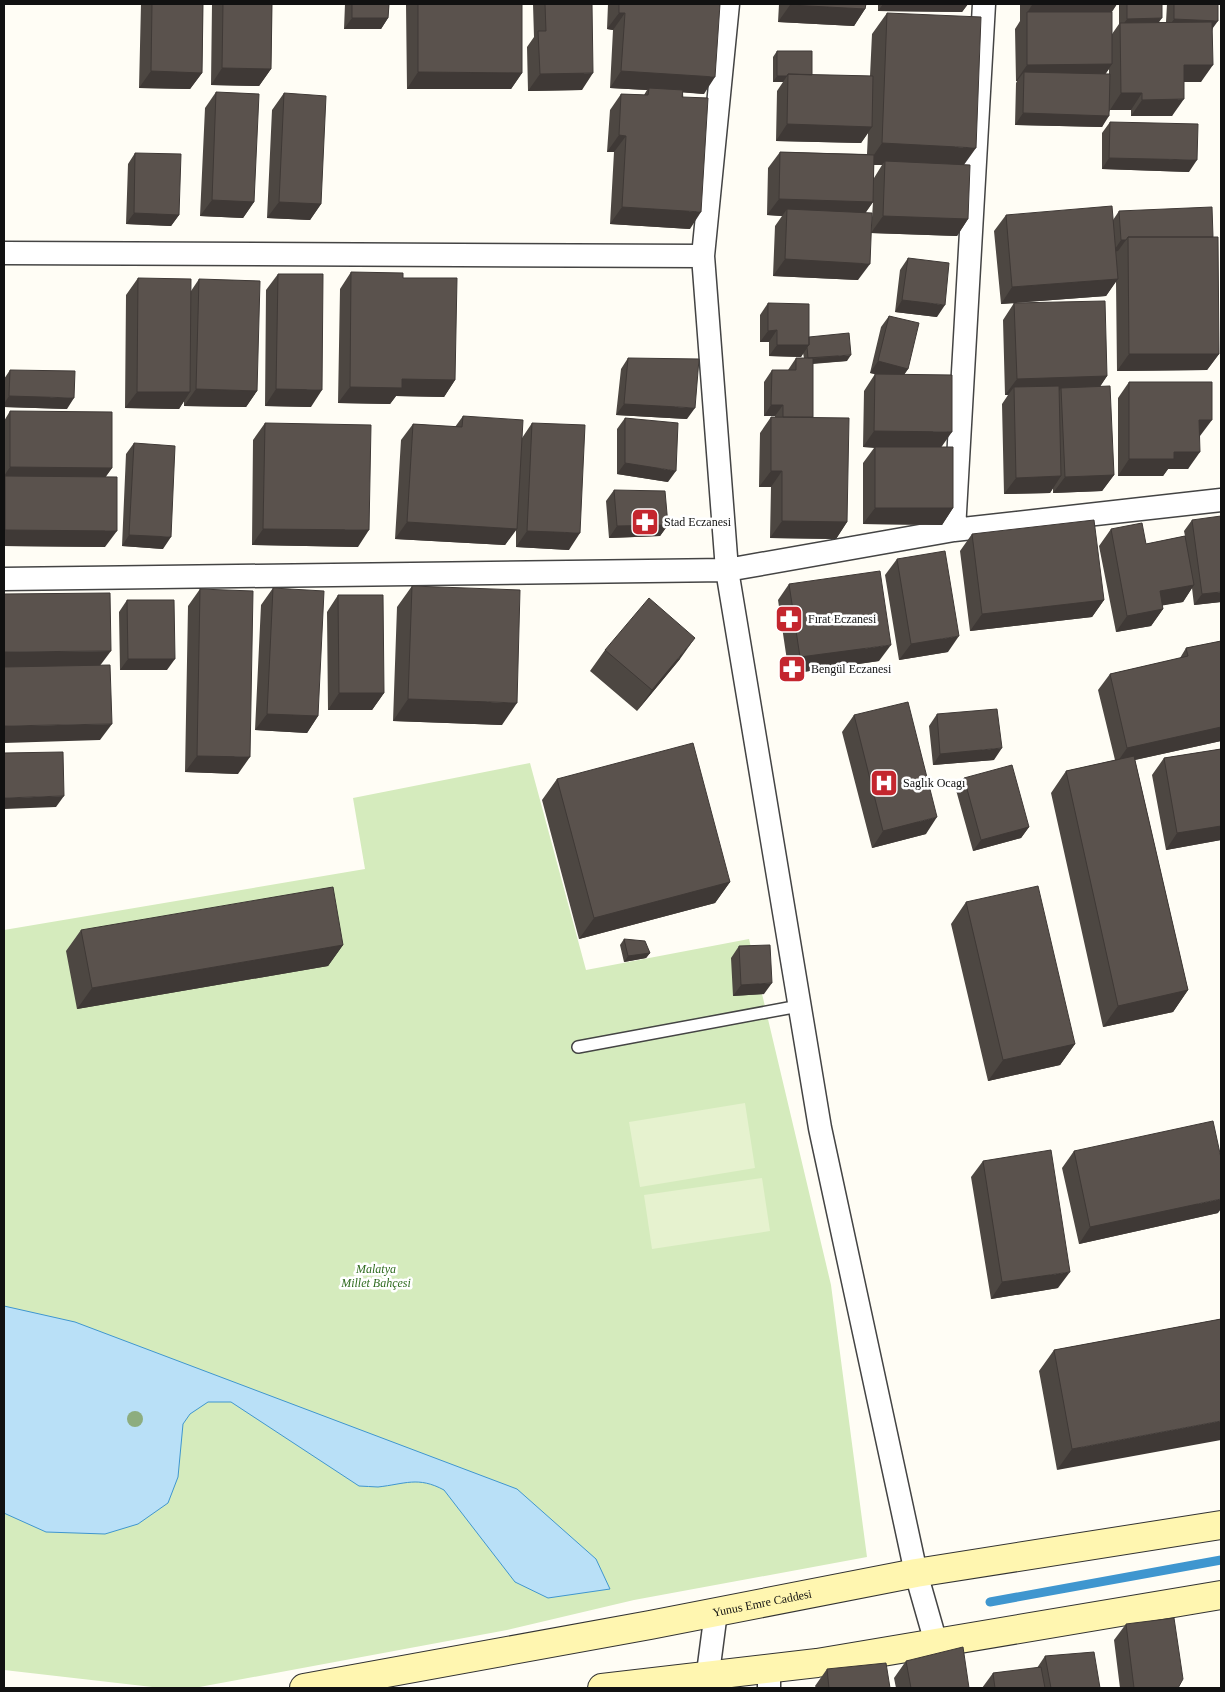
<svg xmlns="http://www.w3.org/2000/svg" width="1225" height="1692" viewBox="0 0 1225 1692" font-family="'Times New Roman',serif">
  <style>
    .green { fill: #d5ebbd }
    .pitch { fill: #e6f2cf }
    .water { fill: #b9e0f7; stroke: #3f96cf }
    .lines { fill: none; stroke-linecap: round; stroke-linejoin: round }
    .stream { stroke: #3f96cf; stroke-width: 9 }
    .service-casing { stroke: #444; stroke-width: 14 }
    .minor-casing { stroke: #444; stroke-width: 25 }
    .secondary-casing { stroke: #333; stroke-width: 30 }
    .service { stroke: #fff; stroke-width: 11 }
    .minor { stroke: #fff; stroke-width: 22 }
    .secondary { stroke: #fff6b0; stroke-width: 28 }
    .tree { fill: #8dad7f }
    .wall { fill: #4d4742; fill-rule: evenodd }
    .shaded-wall { fill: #3f3936 }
    .building { fill: #5a524d; stroke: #3f3936 }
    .labels { text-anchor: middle; stroke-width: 5; stroke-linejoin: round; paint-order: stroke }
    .poi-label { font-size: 12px; fill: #111; stroke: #fff; text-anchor: start }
    .park-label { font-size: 12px; font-style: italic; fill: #2f6b1f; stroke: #fff }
    .street-label { font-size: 12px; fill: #111; stroke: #fff }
  </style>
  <rect width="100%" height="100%" fill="#fffdf5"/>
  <path class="green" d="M530 763 586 970 749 939 831 1285 867 1557 634 1600 507 1630 194 1688H161L4 1670V930L365 869 353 798Z"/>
  <path class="pitch" d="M745 1103 755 1168 640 1187 629 1122Z
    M762 1178 770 1231 652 1249 644 1195Z"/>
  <path class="water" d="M4 1306 75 1322 517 1489 596 1559 610 1589 548 1598 515 1582 444 1490C418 1476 405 1484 378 1487 372 1487 365 1486 359 1486L231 1402H208L190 1414 183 1424 178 1477 168 1503 138 1524 105 1534 46 1532 6 1514 4 1513Z"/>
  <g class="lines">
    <path class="stream" d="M990 1602 1221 1560"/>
    <g class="service-casing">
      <path id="service" d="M578 1047 799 1006"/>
    </g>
    <g class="minor-casing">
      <path id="minor" d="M4 253 703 256 728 4
        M703 256 727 570 820 1128 916 1573 936 1643
        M954 530 984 4
        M4 579 727 570 954 530 1221 500
        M706 1688 716 1612
        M769 1688V1669"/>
    </g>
    <g class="secondary-casing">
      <g id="secondary">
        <path id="s1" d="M304 1688 650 1625 916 1573 1221 1525"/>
        <path d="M602 1688 817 1663 1221 1595"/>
      </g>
    </g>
    <use href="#service" class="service"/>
    <use href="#minor" class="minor"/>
    <use href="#secondary" class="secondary"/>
  </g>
  <circle class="tree" cx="135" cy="1419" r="8"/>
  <path class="wall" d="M141 4H203L202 73 190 89 139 88Z
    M212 4H272L271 69 259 86 211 85Z
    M345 4H389L388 18 381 29H344Z
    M406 4H522V73L511 89H407Z
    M533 4H592L582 90 528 91 527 47 534 37Z
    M608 4H720L704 94 683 92 690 229 610 224 614 152H607L610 110 621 94 644 95 647 90 610 88 613 30 607 29Z
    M779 4H866L865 9 854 26 778 22Z
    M878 4H968L962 12 878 11Z
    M1020 4H1117L1112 12V34L1119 24V4H1162L1159 22H1166L1167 4H1218L1201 82H1184L1172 116H1131V110H1110L1102 127 1015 125 1016 83 1017 81H1016L1015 29 1020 21ZM1109 69V74H1105Z
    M887 13 964 164 968 219 957 236 871 233 873 202 865 213 858 280 773 276 775 226 782 216 767 215 768 168 780 152 867 154 868 133 861 143 776 141 777 91 783 82H773V57L777 51 812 75 870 76 872 34ZM874 165H882L874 178Z
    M216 92 254 202 243 218 200 216 205 108Z
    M284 93 321 204 310 220 267 218 272 110Z
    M1110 122 1189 172 1102 169V133Z
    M135 153 179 215 171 226 126 224 128 164Z
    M1119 211 1219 354 1207 370 1117 371 1116 281 1106 296 1001 304 994 231 1006 215 1113 220Z
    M908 258 937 317 895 312 900 270Z
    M351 272 403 278 455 380 444 397 396 396 390 404 338 403 340 289Z
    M278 274 311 407 265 406 266 290Z
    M138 278 191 291 199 279 257 391 246 407 184 406V401L179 409 125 408 126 295Z
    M768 303 809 337 847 361 813 364V417L847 522 836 539 770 538 771 487H759L760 433 771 417H775V416H764V382L772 370H788L796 358H804L803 353 801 357 769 356V342H760V315Z
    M1014 303 1107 376 1100 386 1114 475 1102 491 1053 493V488L1050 493 1004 494 1002 404 1008 395H1005L1003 320Z
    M889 316 908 369 904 375 941 447 953 508 942 525 863 524V463L874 448 863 447 864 391 875 374H876L870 373 881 327Z
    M628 358 687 419 616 415 621 369Z
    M10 370 67 409 4 407V379Z
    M1129 382 1200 436H1199L1188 469H1168L1163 476H1118V398Z
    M10 411 112 468 105 477V547L4 546V421Z
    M463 416 522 438 532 423 569 550 516 547V529L505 545 395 539 401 440 413 424 455 427Z
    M625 418 668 482 617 474V429Z
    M265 423 358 547 252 545 253 440Z
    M134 443 163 549 122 546 126 454Z
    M614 490 668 525 660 536 609 538 606 501Z
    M1192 520 1221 602 1194 605 1192 588 1183 602 1162 605 1163 609 1151 626 1116 632 1099 546 1111 529 1146 544 1185 536 1184 531Z
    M972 534 1104 600 1092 617 970 631 960 551Z
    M897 559 948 652 899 660 885 575Z
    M789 584 879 661 789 674 778 600Z
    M412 586 502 725 393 721 397 607Z
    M273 588 318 716 307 733 255 730 261 605Z
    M200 589 238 774 185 772 188 606Z
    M338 595 384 693 372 710H328L327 612Z
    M127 600 167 670H120L119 612Z
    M1221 641V741L1135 760 1188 990 1173 1012 1103 1027 1051 793 1066 771 1115 760 1098 690 1110 674 1180 658 1186 648Z
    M605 650 680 659 637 711 590 671Z
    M937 714 994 760 933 765 929 726Z
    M854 715 926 834 872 848 842 732Z
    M1221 749V840L1166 850 1152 775 1164 758Z
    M964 778 1029 827 1021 838 973 851 956 790Z
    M557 779 730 882 715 903 579 939 542 800Z
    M966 902 1075 1044 1060 1065 988 1081 951 924Z
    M81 930 343 945 328 966 77 1009 66 951Z
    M624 939 650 953 646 958 624 962 620 945Z
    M739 946 764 994 733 996 731 958Z
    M1074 1151 1218 1213 1079 1244 1062 1168Z
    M983 1161 1058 1288 991 1299 971 1177Z
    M1221 1319 1057 1470 1039 1371 1054 1350Z
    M1126 1624 1178 1688H1120L1114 1640Z
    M1045 1656 1100 1688H982L993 1673 1037 1668Z
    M906 1661 969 1688H896L894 1678Z
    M827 1669 890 1688H816L815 1686Z"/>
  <path class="shaded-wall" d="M883 4H968L962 12 878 11Z
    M1064 4H1117L1107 18 1027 13 1032 5Z
    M790 5 865 9 854 26 778 22Z
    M619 13H625L613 30 607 29Z
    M352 18H388L381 29H344Z
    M1162 18 1154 29H1120L1127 19Z
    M1174 19 1218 21 1210 32 1166 31Z
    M1112 64 1101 81 1024 72 1017 81H1016L1027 65Z
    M1184 65H1213L1201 82H1172Z
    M222 68 271 69 259 86 211 85Z
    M151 71 202 73 190 89 139 88Z
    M621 71 715 77 704 94 648 90 649 88 647 90 610 88Z
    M418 72 522 73 511 89H407Z
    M593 73 582 90 528 91 540 74Z
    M777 76H787L783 82H773Z
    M1121 93H1142L1131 110H1110Z
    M1184 99 1172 116H1131L1142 100Z
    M1023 113 1109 116 1102 127 1015 125Z
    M787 124 872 127 861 143 776 141Z
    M619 135 626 136 614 152H607Z
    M882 143 976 148 961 169 885 161 882 165H867Z
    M1109 158 1197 160 1189 172 1102 169Z
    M779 199 873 202 862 218 787 209 782 216 767 215Z
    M212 200 254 202 243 218 200 216Z
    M279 202 321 204 310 220 267 218Z
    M622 207 701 212 690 229 610 224Z
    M134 213 179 215 171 226 126 224Z
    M883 216 968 219 957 236 871 233Z
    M1121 240H1126L1118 251 1113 252Z
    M785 259 870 264 858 280 773 276Z
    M1118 279 1106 296 1001 304 1012 287Z
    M902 300 945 305 937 317 895 312Z
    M777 330 769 342H760L768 331Z
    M777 345H809L801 357 769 356Z
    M1129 354H1219L1207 370 1117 371Z
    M851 355 847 361 804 364 808 359Z
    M878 361 908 369 900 380 870 373Z
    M1107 376 1096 393 1061 388 1057 394 1014 387 1008 395H1005L1017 379Z
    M402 379 455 380 444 397 396 396 390 404 338 403 350 387Z
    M196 389 257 391 246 407 184 406Z
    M276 389 322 390 311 407 265 406Z
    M137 392H190L179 409 125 408Z
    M9 396 74 398 67 409 4 407V404Z
    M624 404 695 408 687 419 616 415Z
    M771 405H783L775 416H764Z
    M1199 420H1212L1200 436H1188Z
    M874 431 952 432 940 449 863 447Z
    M1174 452H1200L1188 469H1168L1163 476H1118L1129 459Z
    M625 463 676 471 668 482 617 474Z
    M10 467 112 468 100 485 5 476 4 479V476Z
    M771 471H782L771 487H759Z
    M1114 475 1102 491 1053 493 1065 477Z
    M1061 476 1050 493 1004 494 1016 478Z
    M875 508H953L942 525 863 524Z
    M782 521 847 522 836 539 770 538Z
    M407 522 517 529 505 545 395 539Z
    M668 525 660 536 609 538 617 526Z
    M263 529 369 530 358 547 252 545Z
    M5 530 117 531 105 547 4 546V531Z
    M527 531 580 533 569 550 516 547Z
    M129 535 171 537 163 549 122 546Z
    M1194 585 1183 602 1148 608 1160 591Z
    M1221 592V602L1194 605 1202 594Z
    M1104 600 1092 617 970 631 982 614Z
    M1163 609 1151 626 1116 632 1127 616Z
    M959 636 948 652 899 660 911 644Z
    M695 638 680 659 637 711 652 690Z
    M891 645 879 661 789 674 800 657Z
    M111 651 99 667 4 668V652Z
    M128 659H175L167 670H120Z
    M339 693H384L372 710H328Z
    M408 699 517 703 502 725 393 721Z
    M267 714 318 716 307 733 255 730Z
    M112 724 100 740 4 743V726Z
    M1221 727V741L1116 764 1127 748Z
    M1002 748 994 760 933 765 940 754Z
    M197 756 250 757 238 774 185 772Z
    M64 796 56 807 4 809V798Z
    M937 817 926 834 872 848 883 831Z
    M1221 826V840L1166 850 1177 833Z
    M1029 827 1021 838 973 851 981 840Z
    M730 882 715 903 579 939 594 918Z
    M343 945 328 966 77 1009 92 988Z
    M650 953 646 958 624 962 628 956Z
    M772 983 764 994 733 996 741 985Z
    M1188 990 1173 1012 1103 1027 1118 1006Z
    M1075 1044 1060 1065 988 1081 1003 1060Z
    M1221 1199V1209L1218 1213 1079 1244 1090 1227Z
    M1070 1272 1058 1288 991 1299 1002 1282Z
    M1221 1421V1440L1057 1470 1072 1449Z"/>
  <path class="building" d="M152 4H203L202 73 151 71Z
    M223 4H272L271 69 222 68Z
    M352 4H389L388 18H352Z
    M418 4H522V73L418 72Z
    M545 4H592L593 73 540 74 538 31H546Z
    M619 4H720L715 77 621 71 625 13H619Z
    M790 4H866L865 9 790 5Z
    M1032 4H1064L1032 5Z
    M1127 4H1162V18L1127 19Z
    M1174 4H1218V21L1174 19Z
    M1027 12H1112V64L1027 65Z
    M887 13 981 17 976 148 882 143Z
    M1212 22 1213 65H1184V99L1142 100V93H1121L1120 23Z
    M777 51H812V75L788 74 787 76H777Z
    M1024 72 1110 74 1109 116 1023 113Z
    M788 74 873 76 872 127 787 124Z
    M649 88 683 90 682 97 708 98 701 212 622 207 626 136 619 135 621 94 648 95Z
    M216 92 259 94 254 202 212 200Z
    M284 93 326 96 321 204 279 202Z
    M1110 122 1198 124 1197 160 1109 158Z
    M780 152 874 155 873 202 779 199Z
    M135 153 181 154 179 215 134 213Z
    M885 161 970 165 968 219 883 216Z
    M1112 206 1118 279 1012 287 1006 215Z
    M1212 207 1213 237H1128L1126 240H1121L1119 211Z
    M787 209 872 213 870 264 785 259Z
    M1128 237H1218L1219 354H1129Z
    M908 258 949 263 945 305 902 300Z
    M351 272 403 273V278H457L455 380 402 379V388L350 387Z
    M278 274H323L322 390 276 389Z
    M138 278 191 279 190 392H137Z
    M199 279 260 281 257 391 196 389Z
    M1105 301 1107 376 1017 379 1014 303Z
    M768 303 809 304V345H777V330L768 331Z
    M889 316 919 323 908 369 878 361Z
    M849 333 851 355 808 358 807 347 809 345V337Z
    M628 358 699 359 695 408 624 404Z
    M796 358H813V417H783V405H771L772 370H796Z
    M10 370 75 371 74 398 9 396Z
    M875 374 952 375V432L874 431Z
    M1129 382H1212V420H1199L1200 452H1174V459H1129Z
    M1059 386 1061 476 1016 478 1014 387Z
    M1110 386 1114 475 1065 477 1061 388Z
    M10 411 112 412V468L10 467Z
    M463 416 523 420 517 529 407 522 413 424 462 427Z
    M771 417 849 418 847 522 782 521V471H771Z
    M625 418 678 423 676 471 625 463Z
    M265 423 371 425 369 530 263 529Z
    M532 423 585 425 580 533 527 531Z
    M134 443 175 446 171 537 129 535Z
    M875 447H953V508H875Z
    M5 476 117 477V531L5 530Z
    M614 490 665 491 668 525 617 526Z
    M1221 516V592L1202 594 1192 520Z
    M1094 520 1104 600 982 614 972 534Z
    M1142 523 1146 544 1185 536 1194 585 1160 591 1163 609 1127 616 1111 529Z
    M945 551 959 636 911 644 897 559Z
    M880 571 891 645 800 657 789 584Z
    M412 586 520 590 517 703 408 699Z
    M273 588 324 591 318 716 267 714Z
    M200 589 253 591 250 757 197 756Z
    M110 593 111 651 4 652V594Z
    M338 595H383L384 693H339Z
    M649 598 695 638 652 690 605 650Z
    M127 600H174L175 659H128Z
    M1221 641V727L1127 748 1110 674 1188 656 1186 648Z
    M110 665 112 724 4 726V667Z
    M908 702 937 817 883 831 854 715Z
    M997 709 1002 748 940 754 937 714Z
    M693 743 730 882 594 918 557 779Z
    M1221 749V826L1177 833 1164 758Z
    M63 752 64 796 4 798V753Z
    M1134 756 1188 990 1118 1006 1066 771Z
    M1012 765 1029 827 981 840 964 778Z
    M1038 886 1075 1044 1003 1060 966 902Z
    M333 887 343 945 92 988 81 930Z
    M624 939 645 941 650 953 628 956Z
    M770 945 772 983 741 985 739 946Z
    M1213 1121 1221 1158V1199L1090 1227 1074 1151Z
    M1051 1150 1070 1272 1002 1282 983 1161Z
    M1221 1319V1421L1072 1449 1054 1350Z
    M1174 1618 1183 1679 1178 1688H1134L1126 1624Z
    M963 1647 969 1688H911L906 1661Z
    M1094 1652 1100 1688H1051L1045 1656Z
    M886 1663 890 1688H829L827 1669Z
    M1041 1667 1045 1688H995L993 1673Z"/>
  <defs>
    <g id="pharmacy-square" transform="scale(1.4375)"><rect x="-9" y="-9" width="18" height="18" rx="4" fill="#c4262e" stroke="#fff"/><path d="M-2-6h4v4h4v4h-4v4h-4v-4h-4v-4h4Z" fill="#fff"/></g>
    <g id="hospital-square" transform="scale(1.4375)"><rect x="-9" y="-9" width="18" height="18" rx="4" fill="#c4262e" stroke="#fff"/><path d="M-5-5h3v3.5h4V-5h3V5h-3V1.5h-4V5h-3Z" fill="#fff"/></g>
  </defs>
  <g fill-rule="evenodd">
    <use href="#pharmacy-square" x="645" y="522"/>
    <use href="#pharmacy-square" x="789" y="619"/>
    <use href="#pharmacy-square" x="792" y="669"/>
    <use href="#hospital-square" x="884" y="783"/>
  </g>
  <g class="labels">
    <g class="poi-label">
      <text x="664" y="526">Stad Eczanesi</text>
      <text x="808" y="623">Fırat Eczanesi</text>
      <text x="811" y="673">Bengül Eczanesi</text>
      <text x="903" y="787">Saglık Ocagı</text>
    </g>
    <g class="park-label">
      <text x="376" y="1273">Malatya<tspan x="376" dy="14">Millet Bahçesi</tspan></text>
    </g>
    <g class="street-label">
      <text dy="4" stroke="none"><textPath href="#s1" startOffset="466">Yunus Emre Caddesi</textPath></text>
    </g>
  </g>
  <rect width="1225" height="1692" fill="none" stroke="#111111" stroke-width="10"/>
</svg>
